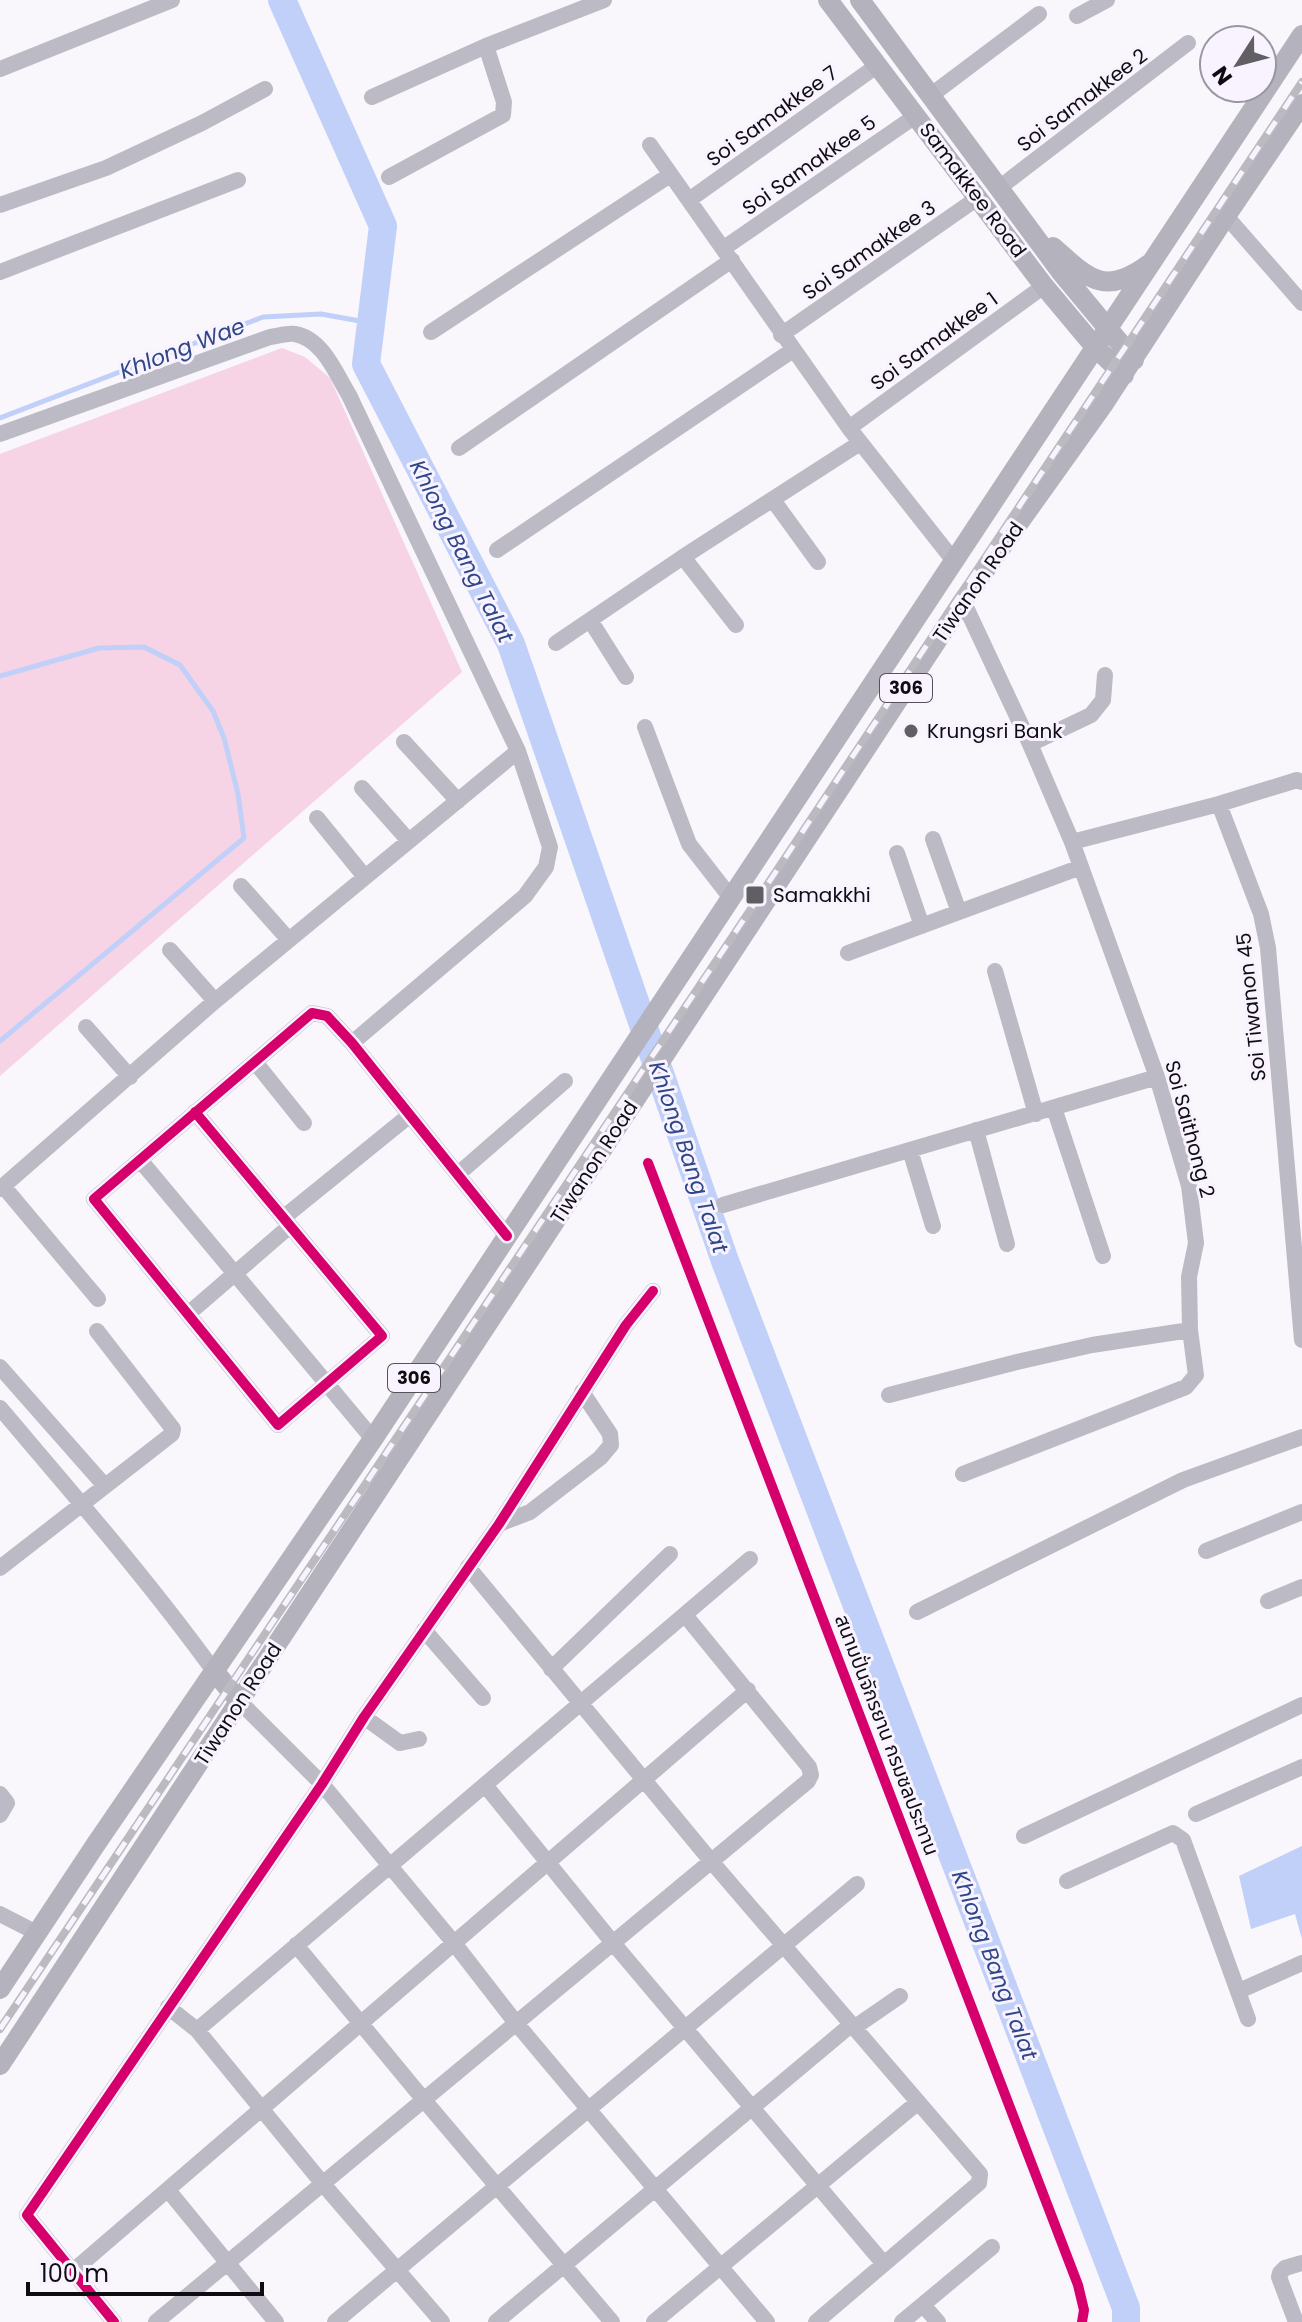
<svg xmlns="http://www.w3.org/2000/svg" width="1302" height="2322" viewBox="0 0 1302 2322" font-family="Poppins,'Noto Sans Thai',sans-serif">
  <style>
    .green { fill: #f6d3e5 }
    .water { fill: #c0d0f9 }
    .lines { fill: none; stroke-linecap: round; stroke-linejoin: round }
    .stream { stroke: #c0d0f9; stroke-width: 5 }
    .river { stroke: #c0d0f9; stroke-width: 28 }
    .minor { stroke: #bcbac4; stroke-width: 16 }
    .major { stroke: #b4b3bd; stroke-width: 20 }
    .rail-casing { stroke: #bbbac0; stroke-width: 8 }
    .rail { stroke: #f8f3ff; stroke-width: 5; stroke-dasharray: 15; stroke-linecap: butt }
    .cycleway-casing { stroke: #f8f3ff; stroke-width: 15 }
    .cycleway { stroke: #d6006c; stroke-width: 10 }
    .poi-dot { fill: #615f63; stroke: #f8f3ff; stroke-width: 3 }
    .labels { text-anchor: middle; stroke-width: 6; stroke-linejoin: round; paint-order: stroke }
    .shield { fill: #f8f3ff; stroke: #555258; stroke-width: 2 }
    .shield-label { font-size: 18px; font-weight: bold; fill: #0f0d11 }
    .street-label { font-size: 20px; fill: #0f0d11; stroke: #f8f3ff }
    .poi-label { font-size: 20px; fill: #0f0d11; stroke: #f8f3ff; text-anchor: start }
    .water-label { font-size: 22px; font-style: italic; fill: #2e4788; stroke: #f8f3ff }
  </style>
  <rect width="100%" height="100%" fill="#f9f6fc"/>
  <path class="green" d="M282 348 305 357 330 378 462 672 0 1076V454Z"/>
  <path class="water" d="M1302 1846V1939L1295 1914 1251 1929 1239 1876Z"/>
  <g class="lines">
    <path class="stream" d="M0 418 263 317 321 314 371 323
      M0 676 99 648 144 647 180 665 213 711 224 738 238 794 244 838 0 1041"/>
    <path class="river" d="M282 0 383 226 366 364 511 644 725 1261 1126 2308V2322"/>
    <path class="minor" d="M1077 16 1107 0
      M0 69 172 0
      M930 96 1039 14
      M372 97 486 46 604 0
      M650 145 849 428 954 561
      M389 177 503 115 504 102 486 46
      M999 188 1188 43
      M689 200 878 65
      M0 205 106 168 202 123 265 89
      M1226 216 1302 303
      M724 248 917 115
      M0 272 238 180
      M431 332 670 175
      M781 335 979 197
      M849 428 1044 286
      M0 434 270 337C278 336 287 333 295 334 323 339 336 374 349 395L518 751 550 847 546 867 525 896 352 1043
      M459 448 732 260
      M773 500 818 562
      M497 550 793 350
      M683 557 736 625
      M963 601 1030 744 1072 842 1219 804 1297 780 1302 782
      M590 620 626 677
      M556 643 683 557 860 443
      M645 727 689 844 731 898
      M404 742 458 801
      M1030 744 1091 715 1103 700 1105 675
      M362 788 409 841
      M1219 804 1261 914 1268 948 1302 1340
      M317 818 365 877
      M933 839 959 912
      M897 853 922 926
      M241 886 289 940
      M170 950 215 1001
      M848 953 1081 867
      M995 971 1036 1114
      M86 1027 130 1077
      M255 1062 304 1123
      M1054 1108 1103 1256
      M195 1112 382 1336 278 1425 94 1199C167 1137 240 1075 312 1013L327 1016 352 1043 507 1236
      M976 1130 1007 1244
      M910 1150 933 1226
      M140 1160 373 1439
      M458 1174 565 1081
      M3 1186 98 1299
      M0 1189 215 1001 518 751
      M723 1205 1157 1077
      M283 1218 410 1115
      M188 1314 290 1226
      M0 1367 105 1486
      M889 1395 1017 1362 1092 1345 1190 1330
      M0 1408C73 1494 148 1580 214 1671
      M963 1474 1186 1387 1196 1375 1190 1330 1189 1277 1196 1243 1189 1186 1157 1077 1072 842
      M499 1524 530 1512 600 1458 611 1445 610 1434 582 1392
      M1206 1551 1302 1512
      M468 1567 711 1861 980 2174 979 2183 816 2322
      M0 1568 172 1434 173 1429 97 1331
      M1268 1601 1302 1587
      M917 1612 1183 1480 1302 1437
      M424 1630 483 1698
      M551 1669 670 1554
      M240 1702 322 1784 454 1943 516 2023 767 2322
      M364 1717 400 1743 419 1739
      M485 1785 613 1943 884 2264
      M0 1794 7 1803 0 1815
      M1196 1814 1302 1767
      M1024 1836 1302 1705
      M1067 1881 1173 1833 1183 1840 1248 2019
      M0 1914 37 1933
      M296 1945 424 2100 612 2322
      M1239 1991 1302 1963
      M168 2007 197 2030 323 2184 442 2322
      M855 2027 900 1996
      M197 2030 750 1559
      M168 2190 276 2322
      M73 2271 748 1690
      M923 2305 938 2322
      M114 2322 27 2215 322 1784 364 1717 499 1524 626 1325 653 1291
      M156 2322 808 1781 811 1775 809 1767 685 1615
      M335 2322 857 1884
      M496 2322 852 2024
      M654 2322 917 2103
      M902 2322 992 2247
      M1296 2322 1279 2277 1280 2273 1285 2268 1302 2263"/>
    <path class="major" d="M828 0 1044 286 1095 347 1124 375
      M860 0 1061 272 1134 360
      M1053 247C1089 279 1104 297 1149 264
      M214 1671 240 1702
      M0 1989 96 1844 373 1439 1302 35
      M0 2065 963 601 1103 405 1226 216 1302 104"/>
    <g class="rail-casing">
      <path id="rail" d="M0 2029 761 894 1302 82"/>
    </g>
    <use href="#rail" class="rail"/>
    <g class="cycleway-casing">
      <path id="cycleway" d="M195 1112 382 1336 278 1425 94 1199C167 1137 240 1075 312 1013L327 1016 352 1043 507 1236
        M648 1163 1078 2285 1084 2310 1082 2322
        M114 2322 27 2215 322 1784 364 1717 499 1524 626 1325 653 1291"/>
    </g>
    <use href="#cycleway" class="cycleway"/>
  </g>
  <g class="poi-dot">
    <circle cx="911" cy="731" r="8"/>
    <rect x="745" y="885" width="20" height="20" rx="4"/>
  </g>
  <g class="labels">
    <g class="shield">
      <rect x="880" y="674" width="52" height="28" rx="6"/>
      <rect x="388" y="1364" width="52" height="28" rx="6"/>
    </g>
    <g class="shield-label">
      <text x="906" y="694">306</text>
      <text x="414" y="1384">306</text>
    </g>
    <g class="street-label">
      <text transform="translate(1082 100) rotate(-37)" y="7">Soi Samakkee 2</text>
      <text transform="translate(772 116) rotate(-36)" y="7">Soi Samakkee 7</text>
      <text transform="translate(809 165) rotate(-35)" y="7">Soi Samakkee 5</text>
      <text transform="translate(973 190) rotate(53)" y="7">Samakkee Road</text>
      <text transform="translate(869 250) rotate(-35)" y="7">Soi Samakkee 3</text>
      <text transform="translate(934 341) rotate(-36)" y="7">Soi Samakkee 1</text>
      <text transform="translate(978 582) rotate(-55)" y="7">Tiwanon Road</text>
      <text transform="translate(1251 1007) rotate(-96)" y="7">Soi Tiwanon 45</text>
      <text transform="translate(1190 1129) rotate(75)" y="7">Soi Saithong 2</text>
      <text transform="translate(594 1162) rotate(-57)" y="7">Tiwanon Road</text>
      <text transform="translate(238 1704) rotate(-57)" y="7">Tiwanon Road</text>
      <text transform="translate(887 1735) rotate(69)" y="7">สนามปั่นจักรยาน กรมชลประทาน</text>
    </g>
    <g class="poi-label">
      <text x="927" y="738">Krungsri Bank</text>
      <text x="773" y="902">Samakkhi</text>
    </g>
    <g class="water-label">
      <text transform="translate(182 348) rotate(-21)" y="8">Khlong Wae</text>
      <text transform="translate(462 551) rotate(63)" y="8">Khlong Bang Talat</text>
      <text transform="translate(689 1157) rotate(71)" y="8">Khlong Bang Talat</text>
      <text transform="translate(995 1965) rotate(69)" y="8">Khlong Bang Talat</text>
    </g>
  </g>
  <g transform="translate(1238 64) rotate(234)"><circle r="38" fill="#f8f3ff" stroke="#9b97a0" stroke-width="2"/>
  <path d="M0-6L14 30L0 20L-14 30Z" fill="#615f63"/>
  <text y="-12" font-size="22" font-weight="bold" text-anchor="middle" fill="#0f0d11">N</text>
  </g>
  <path d="M28 2282v12h234v-12" fill="none" stroke="#0f0d11" stroke-width="4"/>
  <text x="40" y="2282" font-size="24" fill="#0f0d11" stroke="#f8f3ff" stroke-width="6" paint-order="stroke">100 m</text>
</svg>
